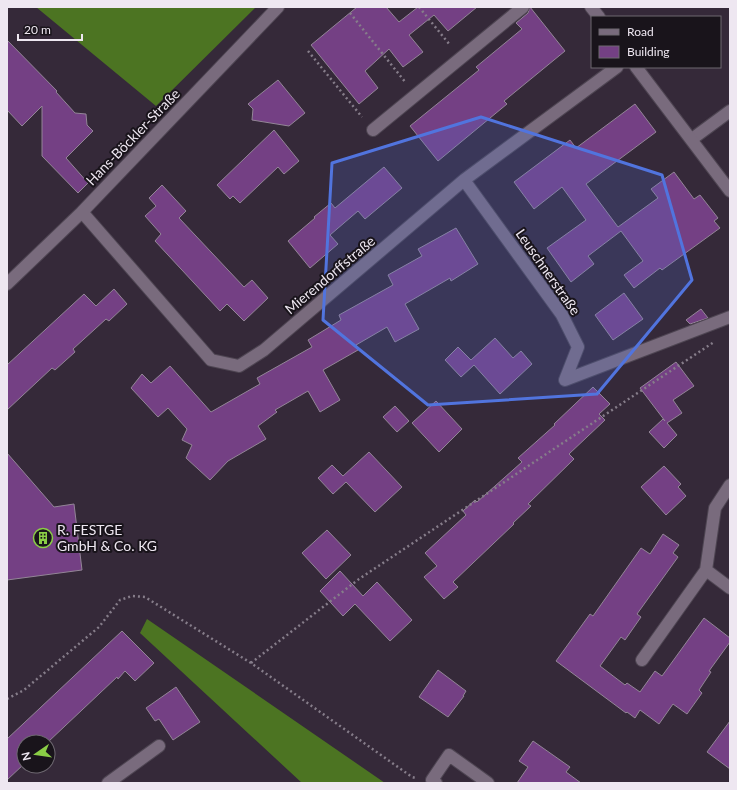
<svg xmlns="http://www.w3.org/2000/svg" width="737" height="790" viewBox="0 0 737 790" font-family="Lato,sans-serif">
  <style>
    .forest { fill: #4c7422 }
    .building { fill: #744084; stroke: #938597 }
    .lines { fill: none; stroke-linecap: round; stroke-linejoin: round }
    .service-casing { stroke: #4e4552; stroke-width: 14 }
    .minor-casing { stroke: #4e4552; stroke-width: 14 }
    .path { stroke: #867d8a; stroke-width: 2.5; stroke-dasharray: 2 3; stroke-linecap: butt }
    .service { stroke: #796b7d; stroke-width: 12 }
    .minor { stroke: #796b7d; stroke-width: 12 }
    .marked { fill: #5174de; fill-opacity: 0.2; stroke: #5174de; stroke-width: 3; stroke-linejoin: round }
    .labels { text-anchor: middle; stroke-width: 4; stroke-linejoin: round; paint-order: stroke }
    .street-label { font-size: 14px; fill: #eee7f1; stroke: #19141b }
    .poi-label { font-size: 14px; fill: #eee7f1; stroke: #19141b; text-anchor: start }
  </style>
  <rect width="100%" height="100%" fill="#352939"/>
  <path class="forest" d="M36 7H256L156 106Z
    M147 619 385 783H302L140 633Z"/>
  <path class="building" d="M357 7H386L399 22 418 7H477L448 31 434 15 409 35 423 52 403 67 389 49 365 71 378 88 359 104 311 45Z
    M530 7 565 51 504 101 507 104 438 161 410 126 479 70 476 67 522 29 516 23 528 13Z
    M7 40 57 91 56 92 75 113 86 114 87 125 93 131 66 158 88 183 78 193 42 156V106L22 126 7 110Z
    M278 80 305 113 289 126 252 120 253 109 248 104Z
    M635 104 656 132 586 184 618 227 658 198 651 189 674 172 694 199 700 195 718 218 714 221 720 228 662 270 660 268 634 288 624 275 643 261 621 231 588 256 594 264 571 282 547 248 586 220 562 187 534 209 514 182 570 140 576 148Z
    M274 130 299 161 284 174 278 167 240 203 233 196 230 199 217 185Z
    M384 167 402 188 365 219 358 211 330 235 338 244 310 268 288 241 315 218 314 217 331 203 335 208Z
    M162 185 186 211 179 218 244 287 252 280 268 298 244 321 227 304 220 311 155 241 161 234 145 216 156 206 149 198Z
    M456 228 478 264 451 281 450 278 405 304 419 329 395 342 387 327 356 345 358 350 323 370 340 400 320 412 308 391 275 410 277 412 258 426 266 439 228 461 210 480 186 458 192 445 182 440 187 429 168 408 158 417 131 388 142 374 151 383 170 366 211 412 260 384 257 378 312 347 308 340 341 320 339 315 393 285 388 275 422 256 418 249Z
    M114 289 127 304 109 321 106 319 73 349 75 352 55 370 52 368 7 410V365L84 294 96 306Z
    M624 293 643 319 613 340 595 315Z
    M701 309 708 318 690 324 686 320Z
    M495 338 513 358 521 351 532 364 500 394 474 365 461 377 445 360 458 347 471 360Z
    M676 362 694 386 673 400 682 413 667 423 677 435 664 448 649 432 663 419 665 421 640 388Z
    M593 387 610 404 599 414 605 420 569 454 574 459 528 504 531 506 513 523 514 524 453 582 458 587 444 599 424 577 437 566 425 553 466 515 463 511 475 500 477 502 522 462 518 458 555 425 554 424Z
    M436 401 462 429 439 452 412 423Z
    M395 406 409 421 397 432 383 417Z
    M369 452 402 487 375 512 346 482 333 494 318 478 332 465 343 476Z
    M7 453 54 507 74 504 82 570 7 580Z
    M664 466 681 484 678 487 686 496 666 515 641 487Z
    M327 530 351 555 326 579 302 553Z
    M663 534 679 545 673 553 678 557 637 614 641 617 625 640 621 637 600 666 625 685 627 683 640 692 655 671 662 676 704 618 730 638V642L709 671 711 672 699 690 702 693 687 714 673 704 659 724 640 710 635 718 627 712 626 713 556 661 590 614 593 616 641 548 650 554Z
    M340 571 363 596 377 582 412 620 390 641 355 604 343 616 320 591Z
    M122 631 154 663 135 681 125 671 118 679 117 677 48 742H24V764L7 780V739Z
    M438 670 466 691 463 696H464L448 717 419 697Z
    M176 687 200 722 173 740 159 719 155 721 146 708Z
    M730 721V769L707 752Z
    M533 741 570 767 566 772 581 783H517L528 767 519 761Z"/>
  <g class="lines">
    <g class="service-casing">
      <path id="service" d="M373 130 523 7
        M692 139 730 111
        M108 783 159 746"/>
    </g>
    <g class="minor-casing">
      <path id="minor" d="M591 7 599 17
        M636 67 730 191
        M464 180 562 315 578 347 565 380 730 317
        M82 212 211 360 239 366 264 350 464 180 617 67
        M7 284 82 212 278 7
        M730 485 715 508 706 570 730 588
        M642 660 706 570
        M436 783 432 780 449 755 488 783"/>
    </g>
    <path class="path" d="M419 7 450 45
      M350 13 406 83
      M308 51 362 117
      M251 663 359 579 714 342
      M7 699 24 690 99 627 120 600 132 596 145 597 251 663 412 777 416 778"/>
    <use href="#service" class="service"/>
    <use href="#minor" class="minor"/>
  </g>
  <path class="marked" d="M481 117 662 175 692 280 597 394 428 405 323 320 332 163Z"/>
  <defs>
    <g id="building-ring" transform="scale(1)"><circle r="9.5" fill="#19141b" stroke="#8bce46" stroke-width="1.5"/><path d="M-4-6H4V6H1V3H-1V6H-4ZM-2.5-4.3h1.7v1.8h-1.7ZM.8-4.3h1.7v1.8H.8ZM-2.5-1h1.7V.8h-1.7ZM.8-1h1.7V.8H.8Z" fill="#8bce46"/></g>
  </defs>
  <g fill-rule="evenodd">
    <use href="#building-ring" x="43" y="538"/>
  </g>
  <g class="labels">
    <g class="street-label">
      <text transform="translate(133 137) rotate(-46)" y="5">Hans-Böckler-Straße</text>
      <text transform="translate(548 272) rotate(55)" y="5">Leuschnerstraße</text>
      <text transform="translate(330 275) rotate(-40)" y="5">Mierendorffstraße</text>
    </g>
    <g class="poi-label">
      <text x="57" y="535">R. FESTGE<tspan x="57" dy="16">GmbH &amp; Co. KG</tspan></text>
    </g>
  </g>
  <rect width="737" height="790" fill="none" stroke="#eee7f1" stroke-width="16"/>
  <rect x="591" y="16" width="130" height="52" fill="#19141b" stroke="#6e6871"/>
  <rect x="599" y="29" width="20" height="6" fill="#796b7d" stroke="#6e6871"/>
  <text x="627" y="36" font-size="12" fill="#eee7f1">Road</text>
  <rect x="599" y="46" width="20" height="12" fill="#744084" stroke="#6e6871"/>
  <text x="627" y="56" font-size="12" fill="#eee7f1">Building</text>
  <g transform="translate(36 754) rotate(257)"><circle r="19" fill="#19141b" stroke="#6e6871"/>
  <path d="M0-3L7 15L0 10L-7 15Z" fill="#8bce46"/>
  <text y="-6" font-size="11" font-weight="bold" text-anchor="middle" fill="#eee7f1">N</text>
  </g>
  <path d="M18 34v6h64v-6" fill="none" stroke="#eee7f1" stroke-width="2"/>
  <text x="24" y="34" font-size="12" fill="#eee7f1" stroke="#19141b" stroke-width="3" paint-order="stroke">20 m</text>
</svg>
